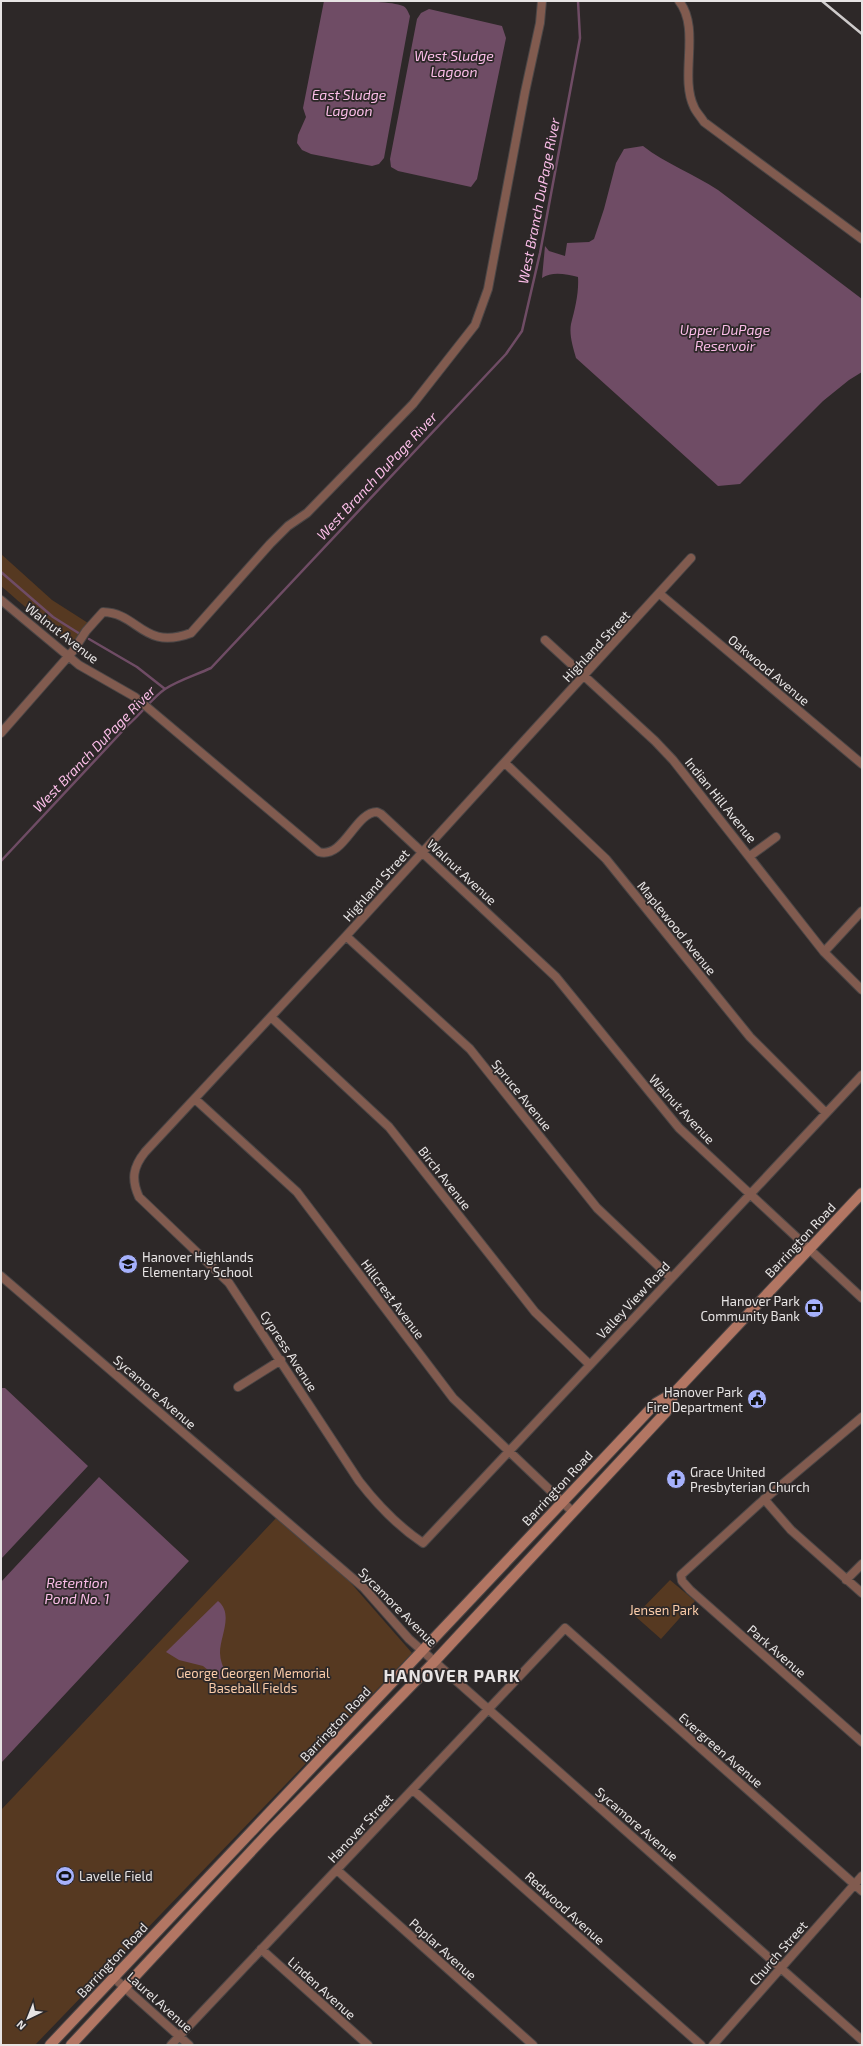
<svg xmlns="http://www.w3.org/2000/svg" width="863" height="2046" viewBox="0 0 863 2046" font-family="'Exo 2',sans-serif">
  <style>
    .green { fill: #563921 }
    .water { fill: #6f4c65 }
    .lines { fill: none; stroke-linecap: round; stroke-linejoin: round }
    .stream { stroke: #6f4c65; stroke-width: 2.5 }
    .minor-casing { stroke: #4b4646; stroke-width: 10 }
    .secondary-casing { stroke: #4b4646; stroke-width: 12 }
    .minor { stroke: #815b4f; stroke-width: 8 }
    .secondary { stroke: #b27663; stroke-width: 10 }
    .rail { stroke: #cecbcb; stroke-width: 2.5 }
    .labels { text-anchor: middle; stroke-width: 3.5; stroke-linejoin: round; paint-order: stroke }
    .street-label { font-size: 13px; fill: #e7e4e4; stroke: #2d2828 }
    .poi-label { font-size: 13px; fill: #e7e4e4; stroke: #2d2828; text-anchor: start }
    .park-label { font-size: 13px; fill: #fbcca9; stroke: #2d2828 }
    .water-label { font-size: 14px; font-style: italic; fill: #fcbee9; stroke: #2d2828 }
    .district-label { font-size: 17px; font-weight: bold; letter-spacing: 1px; fill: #e7e4e4; stroke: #2d2828 }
  </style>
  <rect width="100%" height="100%" fill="#2d2828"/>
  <path class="green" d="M1 554 52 600 88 623 77 640C64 643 13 596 1 586Z
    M277 1517 343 1574 412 1653 35 2045H1V1810Z
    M670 1580 695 1601 661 1639 635 1616Z"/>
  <path class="water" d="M324 1C342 1 389 0 403 6 407 8 408 12 410 16L384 158 379 164 372 166 311 154 302 150 297 143 298 135 306 117 303 108Z
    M429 9 502 26 506 38 477 179 471 187 398 171 391 167 390 159 417 19 421 13Z
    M643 146C666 164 694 174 718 190L862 299V372L849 380 823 401 740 484 718 486 576 358C573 347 569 335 571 324 575 309 579 293 578 277 566 274 552 271 542 278L545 246 549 251 565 256 567 243 589 242 594 239 604 209 616 163 624 149Z
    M1 1388H5L88 1466 1 1559Z
    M99 1477 189 1561 1 1763V1582Z
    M218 1601C234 1614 220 1636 220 1653 220 1660 223 1667 226 1674L221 1679H219L203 1666 179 1660 166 1652Z"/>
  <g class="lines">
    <path class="stream" d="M1 572 53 617 80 634
      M89 639 137 667 165 689
      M1 861 129 724C142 713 152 698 165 689 179 680 196 675 211 668L506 354 522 331 540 253 580 38 578 1"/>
    <g class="minor-casing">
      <path id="minor" d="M679 1C701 29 679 76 694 107 696 112 701 117 704 122L862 239
        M691 558 346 936 145 1152C133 1167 131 1179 139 1197L229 1283 359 1481C376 1503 399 1527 423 1543L862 1075
        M660 594 862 764
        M1 600 79 665 135 697 319 852C344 859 355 812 377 812L381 814 556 977 679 1128 862 1298
        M545 640 655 741 673 760 824 952 862 990
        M1 733 73 651 86 631 103 612C139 613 143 651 191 633L270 544 288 526 307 513 413 404 475 325 488 289 525 92 540 23 542 1
        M505 763 606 859 750 1037 826 1113
        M750 856 776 837
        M346 936 470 1049 597 1208 671 1278
        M824 952 862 911
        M271 1017 389 1127 535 1312 589 1364
        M195 1099 297 1192 453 1398 573 1512
        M1 1276 364 1588 409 1639 862 2040
        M238 1387 281 1360
        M862 1417 760 1503 681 1575 682 1581 690 1590 862 1742
        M764 1499 791 1530 862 1593
        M846 1580 862 1564
        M413 1790 701 2045
        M337 1870 533 2045
        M261 1949 368 2045
        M114 1978 189 2045
        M171 2045 565 1628 862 1891
        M713 2045 862 1876"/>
    </g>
    <g class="secondary-casing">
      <path id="secondary" d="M50 2045 656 1403 675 1392
        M71 2045 271 1830 435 1661 666 1412 675 1392 862 1193"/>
    </g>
    <use href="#minor" class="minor"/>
    <use href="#secondary" class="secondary"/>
    <path class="rail" d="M822 1 862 34"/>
  </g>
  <defs>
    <g id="school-disc" transform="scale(1)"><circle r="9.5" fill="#a6b1fc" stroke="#2d2828"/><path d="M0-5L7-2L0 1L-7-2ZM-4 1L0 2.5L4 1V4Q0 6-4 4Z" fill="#111"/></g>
    <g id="bank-disc" transform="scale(1)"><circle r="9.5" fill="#a6b1fc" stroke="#2d2828"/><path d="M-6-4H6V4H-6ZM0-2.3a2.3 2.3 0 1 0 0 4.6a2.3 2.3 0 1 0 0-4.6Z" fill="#111"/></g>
    <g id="civic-disc" transform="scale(1)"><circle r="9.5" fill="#a6b1fc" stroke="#2d2828"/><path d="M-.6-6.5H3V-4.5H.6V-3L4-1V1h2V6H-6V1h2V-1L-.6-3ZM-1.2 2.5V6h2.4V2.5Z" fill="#111"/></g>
    <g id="church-disc" transform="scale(1)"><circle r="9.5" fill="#a6b1fc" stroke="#2d2828"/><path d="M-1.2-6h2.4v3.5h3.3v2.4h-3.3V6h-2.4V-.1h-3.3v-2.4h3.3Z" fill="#111"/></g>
    <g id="stadium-disc" transform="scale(1)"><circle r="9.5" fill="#a6b1fc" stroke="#2d2828"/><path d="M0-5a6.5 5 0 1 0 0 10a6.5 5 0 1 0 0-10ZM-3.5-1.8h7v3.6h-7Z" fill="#111"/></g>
  </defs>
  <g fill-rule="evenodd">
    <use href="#school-disc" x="128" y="1264"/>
    <use href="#bank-disc" x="814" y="1308"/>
    <use href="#civic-disc" x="757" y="1399"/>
    <use href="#church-disc" x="676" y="1479"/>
    <use href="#stadium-disc" x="65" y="1876"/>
  </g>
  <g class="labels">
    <g class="street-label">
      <text transform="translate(62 633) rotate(38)" y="5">Walnut Avenue</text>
      <text transform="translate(596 646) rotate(-47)" y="5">Highland Street</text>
      <text transform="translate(769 670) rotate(40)" y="5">Oakwood Avenue</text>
      <text transform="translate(721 800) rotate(51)" y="5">Indian Hill Avenue</text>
      <text transform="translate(462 872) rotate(43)" y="5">Walnut Avenue</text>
      <text transform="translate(376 885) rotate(-48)" y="5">Highland Street</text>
      <text transform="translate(677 928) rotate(51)" y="5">Maplewood Avenue</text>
      <text transform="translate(522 1095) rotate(51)" y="5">Spruce Avenue</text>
      <text transform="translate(682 1109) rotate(47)" y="5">Walnut Avenue</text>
      <text transform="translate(445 1178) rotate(52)" y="5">Birch Avenue</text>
      <text transform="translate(800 1240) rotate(-47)" y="5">Barrington Road</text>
      <text transform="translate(393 1299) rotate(53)" y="5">Hillcrest Avenue</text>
      <text transform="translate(633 1300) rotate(-47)" y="5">Valley View Road</text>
      <text transform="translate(289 1351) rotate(57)" y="5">Cypress Avenue</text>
      <text transform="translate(155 1392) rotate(41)" y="5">Sycamore Avenue</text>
      <text transform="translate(557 1488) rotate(-47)" y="5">Barrington Road</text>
      <text transform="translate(398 1607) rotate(45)" y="5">Sycamore Avenue</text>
      <text transform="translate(777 1651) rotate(41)" y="5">Park Avenue</text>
      <text transform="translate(335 1724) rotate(-47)" y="5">Barrington Road</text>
      <text transform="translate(721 1750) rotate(41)" y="5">Evergreen Avenue</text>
      <text transform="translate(637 1824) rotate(41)" y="5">Sycamore Avenue</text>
      <text transform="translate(360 1828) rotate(-47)" y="5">Hanover Street</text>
      <text transform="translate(565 1908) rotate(42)" y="5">Redwood Avenue</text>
      <text transform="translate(443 1949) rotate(42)" y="5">Poplar Avenue</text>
      <text transform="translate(778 1953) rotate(-49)" y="5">Church Street</text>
      <text transform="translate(112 1960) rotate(-47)" y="5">Barrington Road</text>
      <text transform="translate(322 1988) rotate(42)" y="5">Linden Avenue</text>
      <text transform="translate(160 2002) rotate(42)" y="5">Laurel Avenue</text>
    </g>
    <g class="poi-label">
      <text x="142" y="1262">Hanover Highlands<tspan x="142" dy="15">Elementary School</tspan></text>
      <text x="800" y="1306" text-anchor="end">Hanover Park<tspan x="800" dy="15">Community Bank</tspan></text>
      <text x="743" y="1397" text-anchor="end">Hanover Park<tspan x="743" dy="15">Fire Department</tspan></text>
      <text x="690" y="1477">Grace United<tspan x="690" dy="15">Presbyterian Church</tspan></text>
      <text x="79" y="1881">Lavelle Field</text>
    </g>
    <g class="park-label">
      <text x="664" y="1615">Jensen Park</text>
      <text x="253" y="1678">George Georgen Memorial<tspan x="253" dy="15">Baseball Fields</tspan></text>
    </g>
    <g class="water-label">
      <text x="454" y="61">West Sludge<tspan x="454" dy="16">Lagoon</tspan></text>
      <text x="349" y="100">East Sludge<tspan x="349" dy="16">Lagoon</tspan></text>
      <text transform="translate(539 201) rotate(-79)" y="5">West Branch DuPage River</text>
      <text x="725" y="335">Upper DuPage<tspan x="725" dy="16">Reservoir</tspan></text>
      <text transform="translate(377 476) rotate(-47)" y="5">West Branch DuPage River</text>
      <text transform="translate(94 749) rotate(-46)" y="5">West Branch DuPage River</text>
      <text x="77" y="1588">Retention<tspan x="77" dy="16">Pond No. 1</tspan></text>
    </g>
    <g class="district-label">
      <text x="452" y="1682">HANOVER PARK</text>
    </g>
  </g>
  <rect width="863" height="2046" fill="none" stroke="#e7e4e4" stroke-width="4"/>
  <g transform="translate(28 2018) rotate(223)" stroke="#2d2828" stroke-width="3" paint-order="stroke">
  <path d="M0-3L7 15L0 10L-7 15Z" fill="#e7e4e4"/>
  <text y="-6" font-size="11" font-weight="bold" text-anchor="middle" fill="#e7e4e4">N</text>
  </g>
</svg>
